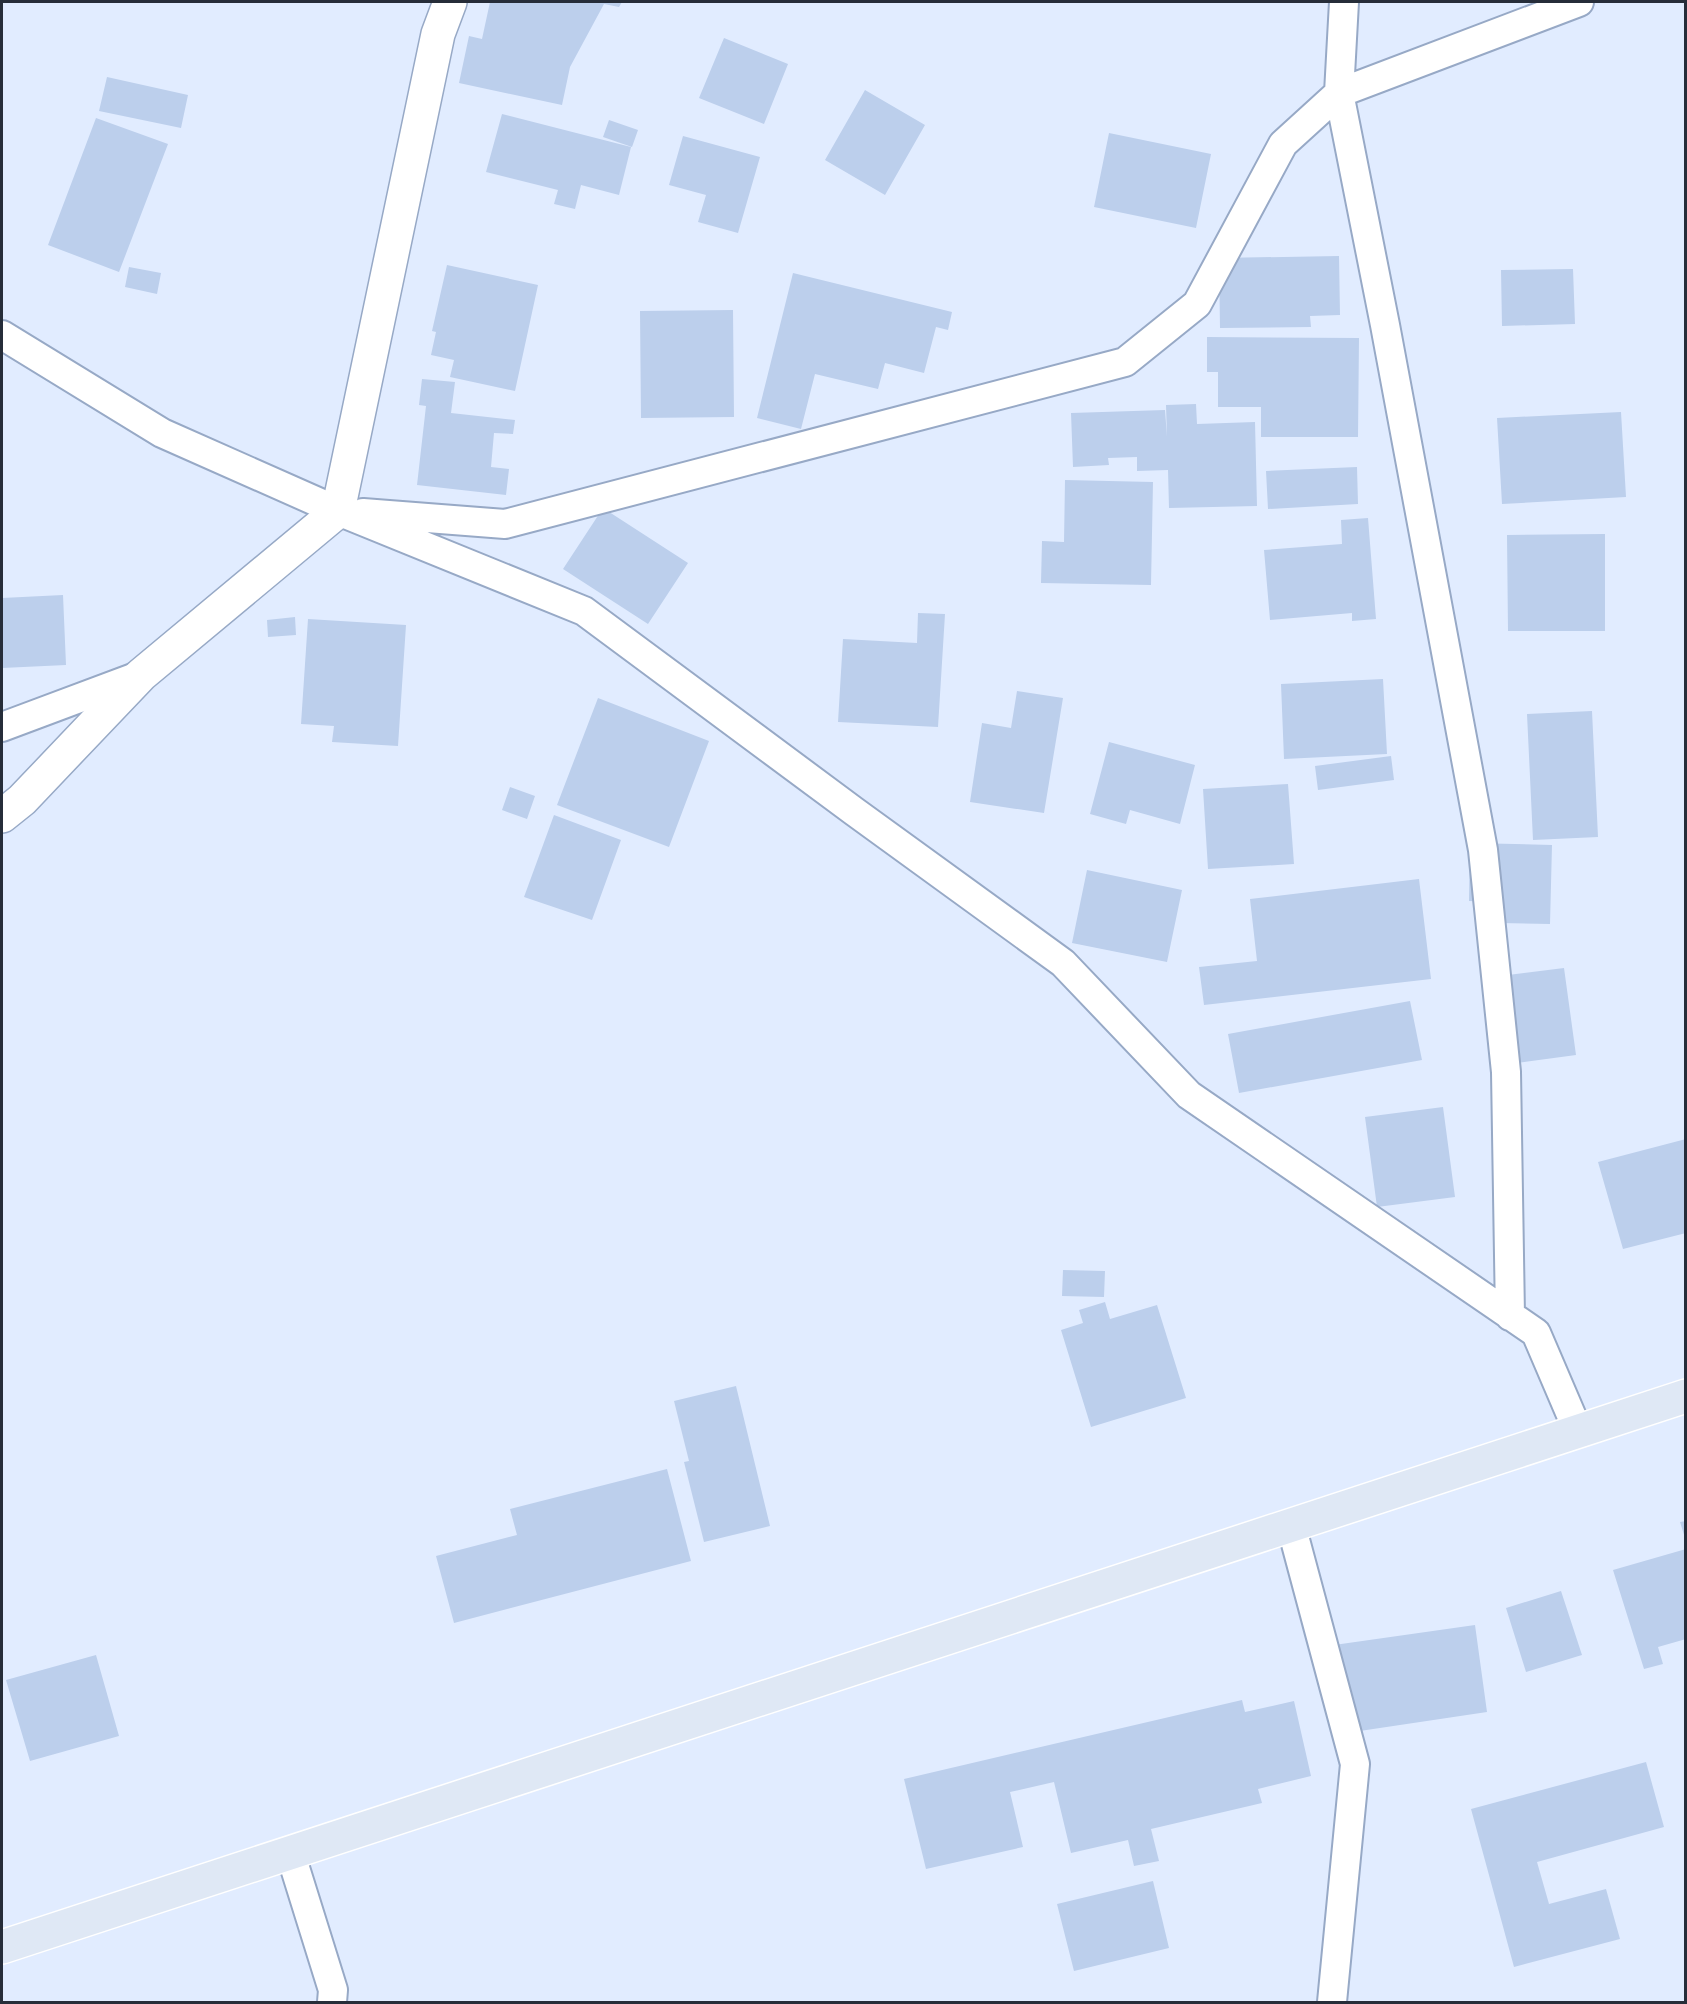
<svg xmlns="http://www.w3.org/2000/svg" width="1687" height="2004" viewBox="0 0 1687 2004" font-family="'Exo 2',sans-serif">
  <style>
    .building { fill: #bccfec }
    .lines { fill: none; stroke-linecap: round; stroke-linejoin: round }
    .street-casing { stroke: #97a9c6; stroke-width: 32 }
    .secondary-casing { stroke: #97a9c6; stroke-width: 36 }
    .primary-casing { stroke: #fff; stroke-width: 36 }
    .street { stroke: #fff; stroke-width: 28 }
    .secondary { stroke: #fff; stroke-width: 33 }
    .primary { stroke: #dfe8f5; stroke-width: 33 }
  </style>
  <rect width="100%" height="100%" fill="#e1ecff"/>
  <path class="building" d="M490 2H622L619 7 604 4 570 67 562 105 459 83 469 36 482 39Z
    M724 38 788 64 764 124 699 98Z
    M107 77 188 95 181 128 99 111Z
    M865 90 925 125 885 195 825 160Z
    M502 114 631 147 619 195 581 185 575 209 554 204 558 190 486 172Z
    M96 118 168 144 119 272 48 245Z
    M609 120 638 130 632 147 603 137Z
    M1109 133 1211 154 1196 228 1094 207Z
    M683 136 760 157 738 233 698 222 706 195 669 185Z
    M1339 256 1340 315 1310 316 1311 327 1220 328 1219 258Z
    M447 265 538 285 515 391 450 377 454 360 431 355 436 332 432 331Z
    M129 267 161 273 157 294 125 287Z
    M1573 269 1575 324 1502 326 1501 270Z
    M793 273 952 312 948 330 936 327 924 373 885 363 878 389 815 374 801 429 757 418Z
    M733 310 734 417 641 418 640 311Z
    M1207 337 1359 338 1358 437H1261V407H1218V372H1207Z
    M422 379 455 382 451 413 515 420 513 434 494 433 491 467 509 469 506 495 417 485 426 406 419 405Z
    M1196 404 1197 424 1255 422 1257 506 1169 508 1168 470 1137 471V457L1108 458 1109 465 1073 467 1071 413 1165 410 1167 437 1166 405Z
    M1621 412 1626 497 1502 504 1497 418Z
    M1357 467 1358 504 1268 509 1266 471Z
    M1065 480 1153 482 1151 585 1041 583 1042 541 1064 542Z
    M603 508 688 563 648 624 563 569Z
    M1368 518 1376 619 1352 621V613L1270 620 1264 550 1342 544 1341 520Z
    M1605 534V631H1508L1507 535Z
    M63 595 66 665 2 668V598Z
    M918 613 945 614 938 727 838 722 843 639 917 643Z
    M295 617 296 635 268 637 267 620Z
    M308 619 406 625 398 746 332 742 334 726 301 724Z
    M1383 679 1387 754 1284 759 1281 684Z
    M1017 691 1063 698 1044 813 970 802 982 723 1011 728Z
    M598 698 709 741 669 847 557 805Z
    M1592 711 1598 837 1533 840 1527 714Z
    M1109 742 1195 765 1180 824 1130 810 1126 824 1090 814Z
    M1391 756 1394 780 1318 790 1315 766Z
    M1288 784 1294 864 1208 869 1203 789Z
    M510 787 535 796 527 819 502 810Z
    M554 815 621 840 592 920 524 897Z
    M1470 843 1552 845 1550 924 1500 923V902L1469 901Z
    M1087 870 1182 890 1167 962 1072 943Z
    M1419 879 1431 979 1204 1005 1199 967 1257 961 1250 899Z
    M1564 968 1576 1055 1495 1066 1484 978Z
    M1410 1001 1422 1060 1239 1093 1228 1034Z
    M1443 1107 1455 1197 1377 1207 1365 1117Z
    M1686 1139V1233L1623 1249 1598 1162Z
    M1063 1270 1105 1271 1104 1297 1062 1296Z
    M1105 1302 1110 1319 1157 1305 1186 1398 1091 1427 1061 1330 1083 1323 1079 1310Z
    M736 1386 770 1526 704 1542 684 1462 689 1461 674 1401Z
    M667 1469 691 1561 454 1623 436 1556 517 1535 510 1509Z
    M1686 1521V1538H1685L1680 1522Z
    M1686 1549V1639L1658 1647 1663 1664 1644 1669 1613 1570Z
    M1561 1591 1582 1655 1526 1672 1506 1608Z
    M1475 1625 1487 1712 1333 1735 1320 1647Z
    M96 1655 119 1736 30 1761 6 1680Z
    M1242 1700 1245 1712 1294 1701 1311 1776 1258 1789 1262 1803 1151 1829 1159 1861 1134 1866 1128 1840 1071 1853 1054 1782 1010 1792 1023 1847 926 1869 904 1779Z
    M1646 1762 1664 1827 1537 1862 1549 1904 1606 1889 1620 1939 1514 1967 1471 1809Z
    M1153 1881 1169 1948 1074 1971 1057 1904Z"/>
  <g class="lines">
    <g class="street-casing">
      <path id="street" d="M1344 2 1339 93 1385 325 1483 850 1506 1072 1510 1316
        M2 335 162 433 338 511 584 611 855 812 1063 963 1189 1095 1536 1333 1578 1431
        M363 513 505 524 1125 362 1197 304 1283 144 1339 93 1579 2
        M2 727 141 675
        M1291 1525 1355 1764 1332 2002
        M290 1852 333 1990 332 2002"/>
    </g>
    <g class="secondary-casing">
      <path id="secondary" d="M2 816 22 800 141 675 338 511 438 34 450 2"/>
    </g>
    <g class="primary-casing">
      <path id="primary" d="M2 1947 1686 1396"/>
    </g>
    <use href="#street" class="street"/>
    <use href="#secondary" class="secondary"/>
    <use href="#primary" class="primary"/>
  </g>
  <rect width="1687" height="2004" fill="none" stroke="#262d39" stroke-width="6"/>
</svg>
